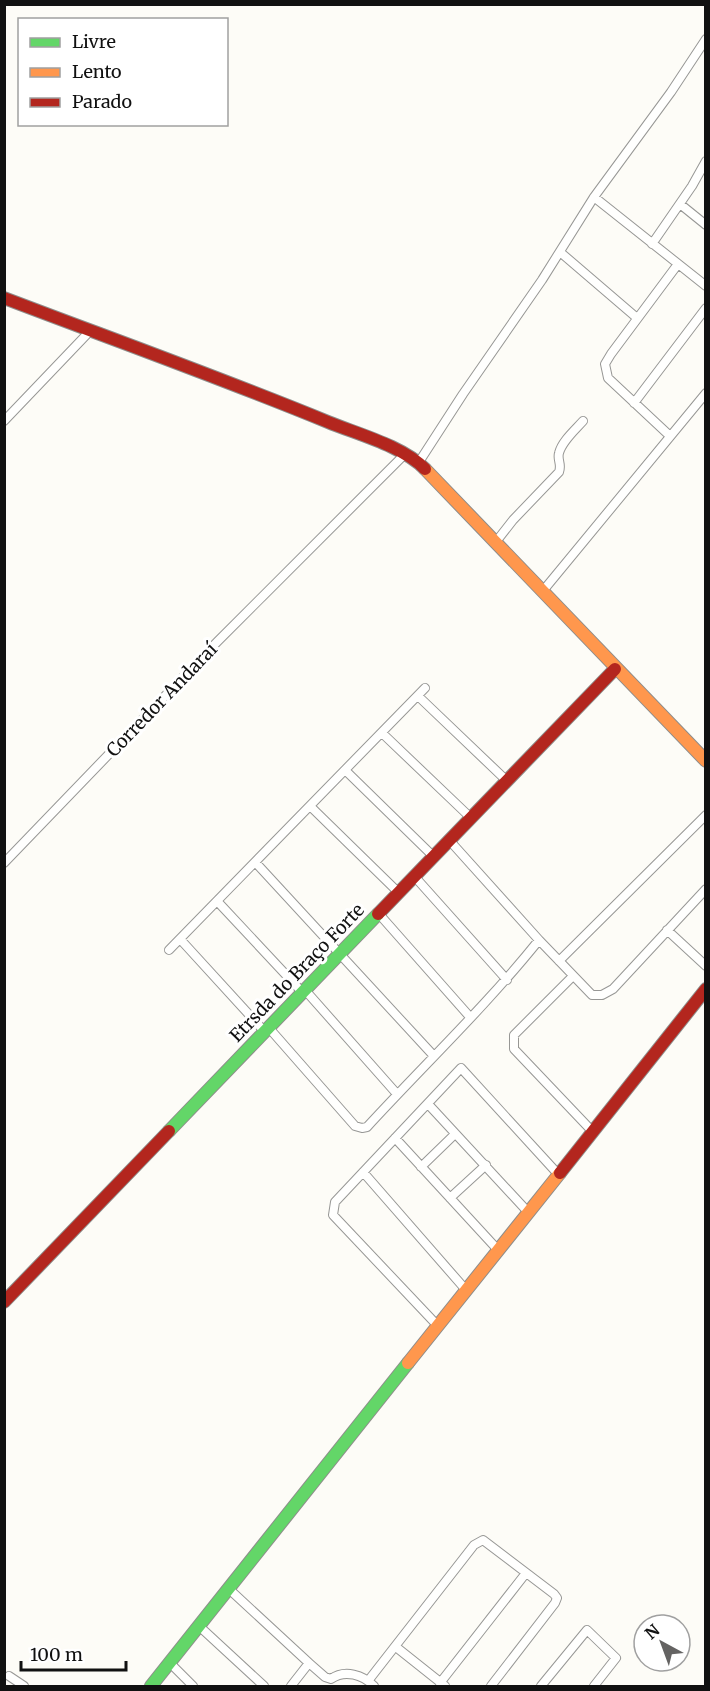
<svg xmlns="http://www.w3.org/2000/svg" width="710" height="1691" viewBox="0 0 710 1691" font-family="Merriweather,serif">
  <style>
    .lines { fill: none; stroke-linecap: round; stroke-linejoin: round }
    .street-casing { stroke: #979795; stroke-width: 10 }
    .fast-casing { stroke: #8e8d8b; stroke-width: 14 }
    .slow-casing { stroke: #8e8d8b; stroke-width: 14 }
    .jam-casing { stroke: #8e8d8b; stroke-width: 14 }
    .street { stroke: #fffffe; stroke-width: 8 }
    .fast { stroke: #63d668; stroke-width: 12 }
    .slow { stroke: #ff974d; stroke-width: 12 }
    .jam { stroke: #b3261e; stroke-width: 12 }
    .labels { text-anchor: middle; stroke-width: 6; stroke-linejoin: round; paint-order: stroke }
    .street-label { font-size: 18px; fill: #111; stroke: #fff }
  </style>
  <rect width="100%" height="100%" fill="#fdfcf7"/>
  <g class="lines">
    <g class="street-casing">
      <path id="street" d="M594 197 706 286
        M680 204 706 225
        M652 244 692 186 706 161
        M560 252 637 318
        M634 403 706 308
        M4 421 90 331
        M670 436 608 378 605 364 611 354 678 264
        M419 462 463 394 542 280 594 197 671 92 706 39
        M495 543 513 520 559 472C562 464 557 460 559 453 562 441 575 430 583 421
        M542 592 706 393
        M418 696 507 781
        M382 733 471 818
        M345 770 434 857
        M310 806 399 893
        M255 862 433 1055
        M4 863 217 642 405 454
        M415 877 507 980
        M217 901 303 993
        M379 914 470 1017
        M667 930 706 966
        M180 939 265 1032
        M539 940 592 995H602L613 989 706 889
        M169 950 425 688
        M559 961 706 815
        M573 976 514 1035V1049L592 1131
        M305 990 397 1094
        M269 1028 355 1126 362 1128 367 1127C424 1065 486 1006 539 940L450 841
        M428 1104 528 1212
        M395 1138 498 1250
        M421 1167 455 1134
        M363 1172 466 1290
        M450 1198 486 1165
        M437 1325 333 1215 335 1202 461 1068 558 1174
        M229 1589 309 1663 291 1686
        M199 1626 264 1686
        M396 1647 445 1686
        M170 1663 193 1686
        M309 1663 325 1677 331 1679C345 1669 363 1675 374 1686
        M9 1676 24 1686
        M368 1681 474 1545 483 1540 554 1594 557 1598 555 1603 491 1686
        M440 1683 526 1573
        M541 1686 587 1630 616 1658 594 1686"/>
    </g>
    <g class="fast-casing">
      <path id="fast" d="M169 1131 378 914
        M151 1686 408 1363"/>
    </g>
    <g class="slow-casing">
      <path id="slow" d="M425 469 706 761
        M408 1363 560 1173"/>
    </g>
    <g class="jam-casing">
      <path id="jam" d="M4 298C112 339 221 378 328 422 357 434 403 446 425 469
        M378 914 615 669
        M560 1173 706 989
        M4 1302 169 1131"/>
    </g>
    <use href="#street" class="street"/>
    <use href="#fast" class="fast"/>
    <use href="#slow" class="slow"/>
    <use href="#jam" class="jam"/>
  </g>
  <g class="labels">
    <g class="street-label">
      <text transform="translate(162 700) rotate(-46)" y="6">Corredor Andaraí</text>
      <text transform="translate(297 973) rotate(-46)" y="6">Etrsda do Braço Forte</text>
    </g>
  </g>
  <rect width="710" height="1691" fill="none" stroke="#111111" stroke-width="12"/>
  <rect x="18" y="18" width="210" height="108" fill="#ffffff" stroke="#a0a0a0" stroke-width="1.5"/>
  <rect x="30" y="38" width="30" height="9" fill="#63d668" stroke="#a0a0a0" stroke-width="1.5"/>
  <text x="72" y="48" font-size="18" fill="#111111">Livre</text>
  <rect x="30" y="68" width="30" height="9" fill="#ff974d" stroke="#a0a0a0" stroke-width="1.5"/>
  <text x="72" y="78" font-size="18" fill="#111111">Lento</text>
  <rect x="30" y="98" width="30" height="9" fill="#b3261e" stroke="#a0a0a0" stroke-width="1.5"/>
  <text x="72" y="108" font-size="18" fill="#111111">Parado</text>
  <g transform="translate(662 1643) rotate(319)"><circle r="28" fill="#ffffff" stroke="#a0a0a0" stroke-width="1.5"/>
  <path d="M0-4.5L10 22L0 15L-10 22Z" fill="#646362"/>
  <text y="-9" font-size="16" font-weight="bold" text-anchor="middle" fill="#111111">N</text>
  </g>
  <path d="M21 1661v9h105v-9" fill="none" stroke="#111111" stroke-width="3"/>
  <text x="30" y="1661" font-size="18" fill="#111111" stroke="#ffffff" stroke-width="4.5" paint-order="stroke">100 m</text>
</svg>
